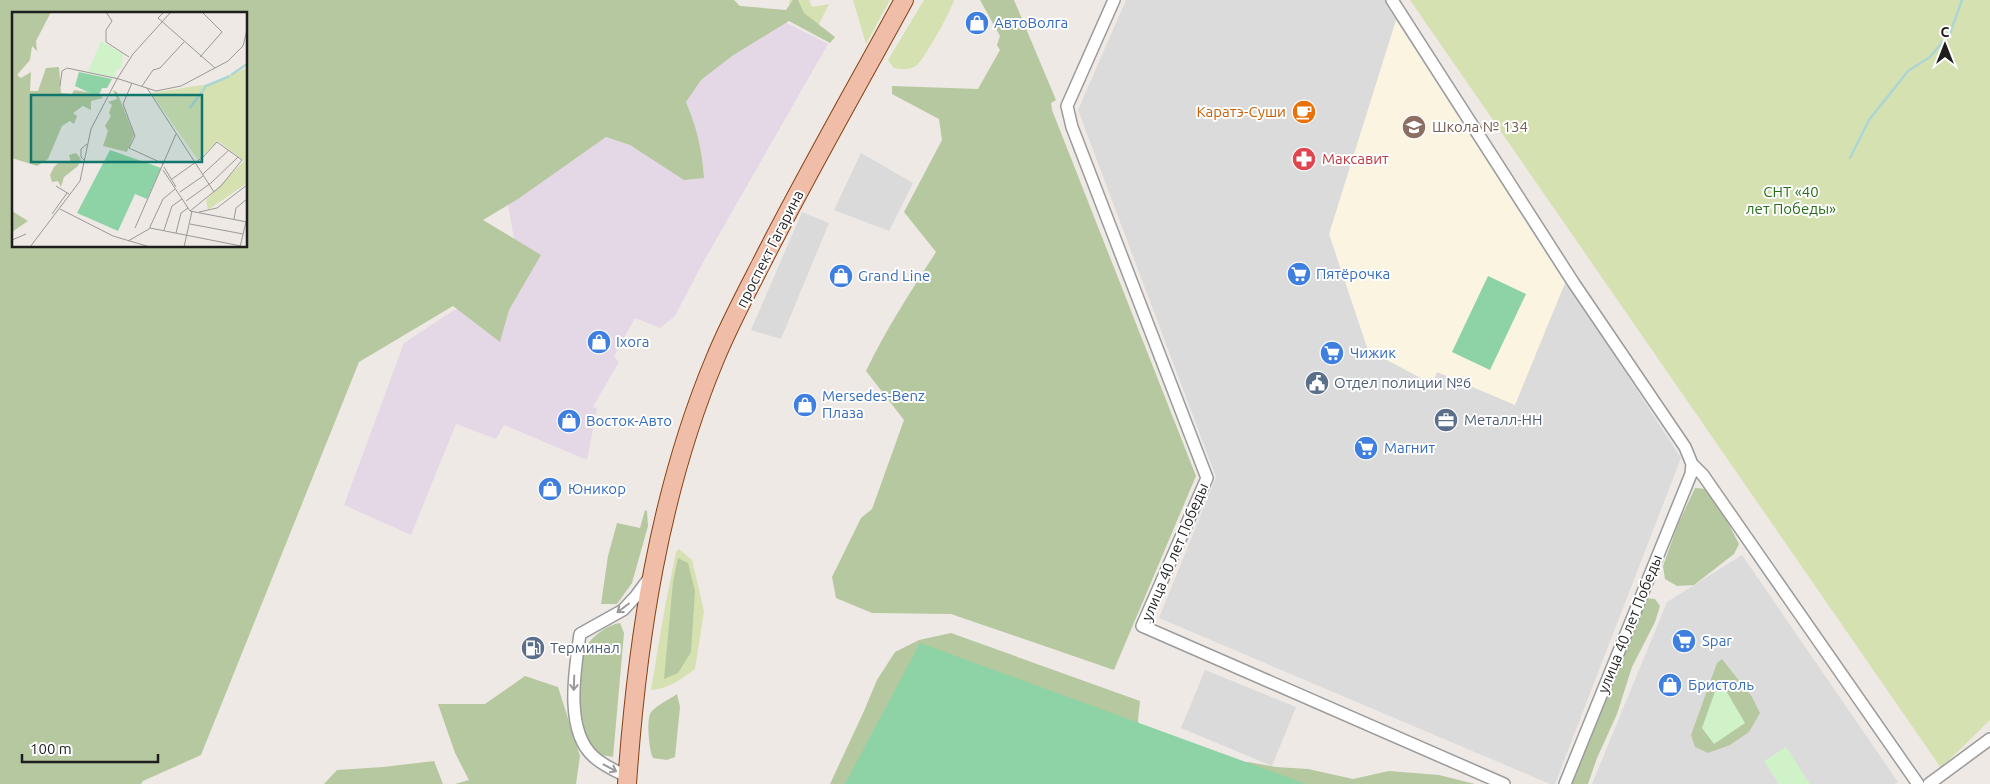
<svg xmlns="http://www.w3.org/2000/svg" width="1990" height="784" viewBox="0 0 1990 784" font-family="Ubuntu,sans-serif">
  <style>
    .residential { fill: #dcdbdb }
    .industrial { fill: #e5d8e6 }
    .education { fill: #fbf4e1 }
    .grass { fill: #d6e1b1 }
    .forest { fill: #b6c89f; fill-rule: evenodd }
    .park { fill: #cff2c8 }
    .pitch { fill: #8dd3a5 }
    .parking { fill: #dadada }
    .lines { fill: none; stroke-linecap: round; stroke-linejoin: round }
    .stream { stroke: #abd6d4; stroke-width: 2.5 }
    .minor-casing { stroke: #9b9b9b; stroke-width: 14 }
    .primary-casing { stroke: #854113; stroke-width: 20 }
    .minor { stroke: #fff; stroke-width: 11 }
    .primary { stroke: #f0bea8; stroke-width: 18 }
    .oneway { stroke: #9a9a9a }
    .labels { text-anchor: middle; stroke-width: 4; stroke-linejoin: round; paint-order: stroke }
    .shop-label { font-size: 15px; fill: #366cbe; stroke: #fff; text-anchor: start }
    .food-label { font-size: 15px; fill: #c56008; stroke: #fff; text-anchor: end }
    .education-label { font-size: 15px; fill: #785e54; stroke: #fff; text-anchor: start }
    .health-label { font-size: 15px; fill: #be3a42; stroke: #fff; text-anchor: start }
    .park-label { font-size: 15px; fill: #296f19; stroke: #fff }
    .street-label { font-size: 15px; fill: #1e1e1e; stroke: #fff }
    .service-label { font-size: 15px; fill: #4e5e75; stroke: #fff; text-anchor: start }
    .inset-river { fill: none; stroke: #abd6d4; stroke-width: 2.5 }
    .inset-road { fill: none; stroke: #9b9895; stroke-width: 1 }
    .view { fill: #0f766e; fill-opacity: 0.15; stroke: #0f766e; stroke-width: 2.5 }
    .inset-edge { fill: none; stroke: #1e1e1e; stroke-width: 2.5 }
  </style>
  <rect width="100%" height="100%" fill="#eee9e5"/>
  <path class="residential" d="M1126 0H1387L1498 176 1681 458 1555 784H1550L1159 618 1216 477 1078 110Z
    M1742 555 1898 782 1895 784H1592L1667 602Z"/>
  <path class="industrial" d="M783 21 828 44 700 268 675 316 660 328 635 318 614 356 619 362 593 407 597 408 587 460 504 425 496 439 456 424 411 535 344 505 404 343 451 312 521 279 507 199Z"/>
  <path class="education" d="M1396 20 1565 283 1515 405 1437 372 1432 384 1368 350 1329 234Z"/>
  <path class="grass" d="M790 0H809L812 7 829 4 815 32 787 19Z
    M853 0H890L866 44Z
    M924 0H954C950 13 926 56 917 65 911 70 902 70 894 68L888 60Z
    M1410 0H1990V720L1941 768Z
    M679 549 692 560 704 611 695 669C682 679 668 689 651 690L664 612 676 552Z"/>
  <path class="forest" d="M0 0H734L740 6 786 10 793 0H798L804 13 835 37 830 43 789 21 732 56 701 80 686 102C697 128 702 150 704 178L684 180 630 145 606 137 518 199 483 220 541 255 509 310 500 342 453 306 359 362 201 755 143 781 141 784H0ZM14 14H246V246H14Z
    M980 0H1014L1056 100 1051 103 1052 110 1196 476 1114 670 951 614 872 613 836 598 832 577 861 518 872 509 904 420 866 371C886 329 911 291 936 252L904 212 942 140 939 119 892 94V86L978 89 1000 50 997 45 1000 36Z
    M1695 488 1706 489 1727 521 1739 544 1734 554 1694 585 1677 586 1665 579 1663 566 1678 524Z
    M645 510 647 511 648 526 632 583 617 604H601L608 556 617 523 640 528Z
    M678 558 688 563 695 591 691 652 678 673 664 679 673 582Z
    M1645 598 1655 599 1660 606 1655 622 1632 667 1617 714 1597 758 1588 784H1572Z
    M620 623 624 633 613 757 601 755C598 752 594 748 591 744 578 727 575 664 586 646 594 635 607 625 620 623Z
    M951 633 1140 701 1138 720 1143 743 871 784H830L864 711 877 680 895 652 919 640Z
    M1722 659 1752 697 1760 713 1749 732 1730 745 1708 753 1695 747 1691 735 1717 663Z
    M525 676 558 687 580 756 576 784H455L469 780 455 753 438 704H485Z
    M677 694 680 707 675 757 667 760 653 758C649 750 646 720 651 712 657 705 670 699 677 694Z
    M434 761 443 784H324L337 770 383 767Z
    M1248 762 1276 767 1308 769 1353 779 1389 771 1439 775 1475 784H1210L1225 764Z"/>
  <path class="park" d="M1721 682 1745 723 1714 744 1702 728 1717 686Z
    M1786 747 1810 784H1779L1764 761Z"/>
  <path class="pitch" d="M1488 276 1526 294 1490 370 1452 352Z
    M920 643 1306 784H845Z"/>
  <path class="parking" d="M861 153 913 183 889 231 834 210Z
    M802 212 829 223 781 339 751 330Z
    M1205 670 1296 707 1272 766 1181 728Z"/>
  <g class="lines">
    <path class="stream" d="M1850 158 1869 120 1908 71 1930 57 1950 33 1962 0"/>
    <g class="minor-casing">
      <path id="minor" d="M1114 0 1067 106 1072 127 1207 478 1142 626 1504 784
        M1392 0 1573 282 1685 447 1692 464 1703 475 1918 784
        M628 777C616 771 604 766 594 757 564 731 575 669 580 634L623 610 636 596 650 577
        M1565 784 1691 474 1692 464
        M1929 784 1990 739"/>
    </g>
    <g class="primary-casing">
      <path id="primary" d="M627 784C637 640 659 493 715 359 728 327 745 295 761 264 806 175 856 88 904 0"/>
    </g>
    <use href="#minor" class="minor"/>
    <use href="#primary" class="primary"/>
  </g>
  <defs><path id="oneway-shaft" d="M-6 0H5M1.5-3L5.5 0L1.5 3" fill="none" stroke-width="1.6" stroke-linecap="round" stroke-linejoin="round" transform="scale(1.25)"/></defs>
  <g class="oneway">
    <use href="#oneway-shaft" transform="translate(623 608) rotate(143)"/>
    <use href="#oneway-shaft" transform="translate(574 683) rotate(92)"/>
    <use href="#oneway-shaft" transform="translate(610 768) rotate(28)"/>
  </g>
  <defs>
    <g id="shop-disc" transform="scale(1.25)"><circle r="9.5" fill="#3f7fe0" stroke="#fff"/><path d="M-5-2.5h2.3a2.7 3.5 0 0 1 5.4 0H5L5.5 6h-11ZM-1.5-2.5h3a1.5 2.3 0 0 0-3 0Z" fill="#fff"/></g>
    <g id="cafe-disc" transform="scale(1.25)"><circle r="9.5" fill="#e8710a" stroke="#fff"/><path d="M-5.5-4.5H6V0H3Q3 3.5 0 3.5H-2.5Q-5.5 3.5-5.5 0ZM3-3.2v2h1.7v-2ZM-6 4.5H4V6H-6Z" fill="#fff"/></g>
    <g id="school-disc" transform="scale(1.25)"><circle r="9.5" fill="#8d6e63" stroke="#fff"/><path d="M0-5L7-2L0 1L-7-2ZM-4 1L0 2.5L4 1V4Q0 6-4 4Z" fill="#fff"/></g>
    <g id="pharmacy-disc" transform="scale(1.25)"><circle r="9.5" fill="#e0444e" stroke="#fff"/><path d="M-2-6h4v4h4v4h-4v4h-4v-4h-4v-4h4Z" fill="#fff"/></g>
    <g id="supermarket-disc" transform="scale(1.25)"><circle r="9.5" fill="#3f7fe0" stroke="#fff"/><path d="M-6-5.5h2.5l.6 2H6L4.5 2H-2.5L-4.4-4H-6ZM-1.5 3.2a1.3 1.3 0 1 0 .1 0ZM3 3.2a1.3 1.3 0 1 0 .1 0Z" fill="#fff"/></g>
    <g id="civic-disc" transform="scale(1.25)"><circle r="9.5" fill="#5c6f8a" stroke="#fff"/><path d="M-.6-6.5H3V-4.5H.6V-3L4-1V1h2V6H-6V1h2V-1L-.6-3ZM-1.2 2.5V6h2.4V2.5Z" fill="#fff"/></g>
    <g id="office-disc" transform="scale(1.25)"><circle r="9.5" fill="#5c6f8a" stroke="#fff"/><path d="M-6-3h4V-5.5h4V-3h4V5H-6ZM-1-4.5V-3h2v-1.5ZM-6 0V1H6V0Z" fill="#fff"/></g>
    <g id="fuel-disc" transform="scale(1.25)"><circle r="9.5" fill="#5c6f8a" stroke="#fff"/><path d="M-5.5-6h7V0h2V4h1.3V-2.5L3-4.5l.8-.8L6-3V5H2.5V1h-1V6h-7ZM-4.2-4.7v3.2H.2V-4.7Z" fill="#fff"/></g>
  </defs>
  <g fill-rule="evenodd">
    <use href="#shop-disc" x="977" y="23"/>
    <use href="#cafe-disc" x="1304" y="112"/>
    <use href="#school-disc" x="1414" y="127"/>
    <use href="#pharmacy-disc" x="1304" y="159"/>
    <use href="#supermarket-disc" x="1299" y="274"/>
    <use href="#shop-disc" x="841" y="276"/>
    <use href="#shop-disc" x="599" y="342"/>
    <use href="#supermarket-disc" x="1332" y="353"/>
    <use href="#civic-disc" x="1317" y="383"/>
    <use href="#shop-disc" x="805" y="405"/>
    <use href="#office-disc" x="1446" y="420"/>
    <use href="#shop-disc" x="569" y="421"/>
    <use href="#supermarket-disc" x="1366" y="448"/>
    <use href="#shop-disc" x="550" y="489"/>
    <use href="#supermarket-disc" x="1684" y="641"/>
    <use href="#fuel-disc" x="533" y="648"/>
    <use href="#shop-disc" x="1670" y="685"/>
  </g>
  <g class="labels">
    <g class="shop-label">
      <text x="994" y="28">АвтоВолга</text>
      <text x="1316" y="279">Пятёрочка</text>
      <text x="858" y="281">Grand Line</text>
      <text x="616" y="347">Ixora</text>
      <text x="1350" y="358">Чижик</text>
      <text x="822" y="401">Mersedes-Benz<tspan x="822" dy="17">Плаза</tspan></text>
      <text x="586" y="426">Восток-Авто</text>
      <text x="1384" y="453">Магнит</text>
      <text x="568" y="494">Юникор</text>
      <text x="1702" y="646">Spar</text>
      <text x="1688" y="690">Бристоль</text>
    </g>
    <g class="food-label">
      <text x="1286" y="117">Каратэ-Суши</text>
    </g>
    <g class="education-label">
      <text x="1432" y="132">Школа № 134</text>
    </g>
    <g class="health-label">
      <text x="1322" y="164">Максавит</text>
    </g>
    <g class="park-label">
      <text x="1791" y="197">СНТ «40<tspan x="1791" dy="17">лет Победы»</tspan></text>
    </g>
    <g class="street-label">
      <text transform="translate(770 249) rotate(-63)" y="5">проспект Гагарина</text>
      <text transform="translate(1175 552) rotate(-67)" y="5">улица 40 лет Победы</text>
      <text transform="translate(1630 624) rotate(-68)" y="5">улица 40 лет Победы</text>
    </g>
    <g class="service-label">
      <text x="1334" y="388">Отдел полиции №6</text>
      <text x="1464" y="425">Металл-НН</text>
      <text x="550" y="653">Терминал</text>
    </g>
  </g>
  <g transform="translate(12 12)">
    <rect width="235" height="235" fill="#eee9e5"/>
    <path d="M235 56V171L196 198 194 188 232 149 206 129 186 148 139 81 197 72Z" fill="#d6e1b1"/>
    <path d="M39 0 24 29 25 39 20 34 18 48 5 63 9 66 19 60 18 79H26L34 56 47 55 49 81 60 82 62 78 87 82 91 86 79 89V98L71 94 61 101 65 104 62 112 58 109 50 114 36 147 25 154 0 146V1ZM101 78 105 80 122 123 115 140 91 134 96 119 93 114 99 104 97 101 100 93 96 90 105 87ZM64 141 69 147 66 154 52 165 49 175 46 169 40 170 38 163 42 155 48 149 59 150 57 143ZM0 199 16 209 0 220Z" fill="#b6c89f"/>
    <path d="M89 29 111 42 110 55 103 59 104 66 76 60Z" fill="#cff2c8"/>
    <path d="M67 60 100 67 95 76H90L87 83H82L63 74ZM98 138 149 156 135 187 123 182 106 219 65 201Z" fill="#8dd3a5"/>
    <path class="inset-river" d="M219 63 235 52M178 96 194 74 218 64"/>
    <path class="inset-road" d="M94 0 100 9 94 18V30L117 45M152 0 146 6 203 56M188 45 210 20 190 0M120 71 111 92 123 124 117 136 152 152M48 74 50 59 55 56 107 67 144 79 169 74 216 49 231 34 235 18M130 74 141 58 148 56 172 30M135 76 202 180M73 149 69 145V137L75 132M152 155 164 175M151 158 178 199 235 210M191 162 217 138M160 167 191 145 205 130 230 148 209 174 178 199M44 174 57 182M168 180 191 164M174 189 199 171 226 145M48 197 101 224 138 235M187 200 205 196 235 173M40 202 55 181M222 207 224 196 235 187M178 212 231 222M123 216 164 122M138 216 229 234M152 218 160 194 170 187M164 221 169 201 176 196M0 228 14 222M116 229 137 217 151 187 163 177M18 235 68 169 79 117 105 67 121 42 159 0M172 235 180 199M228 235 234 210"/>
    <path class="view" d="M19 83H190V150H19Z"/>
    <rect width="235" height="235" class="inset-edge"/>
  </g>
  <g transform="translate(1945 45)" stroke="#ffffff" stroke-width="4" paint-order="stroke">
  <path d="M0-4L9 19L0 12L-9 19Z" fill="#1e1e1e"/>
  <text y="-8" font-size="14" font-weight="bold" text-anchor="middle" fill="#1e1e1e">С</text>
  </g>
  <path d="M22 754v8h136v-8" fill="none" stroke="#1e1e1e" stroke-width="2.5"/>
  <text x="30" y="754" font-size="15" fill="#1e1e1e" stroke="#ffffff" stroke-width="4" paint-order="stroke">100 m</text>
</svg>
